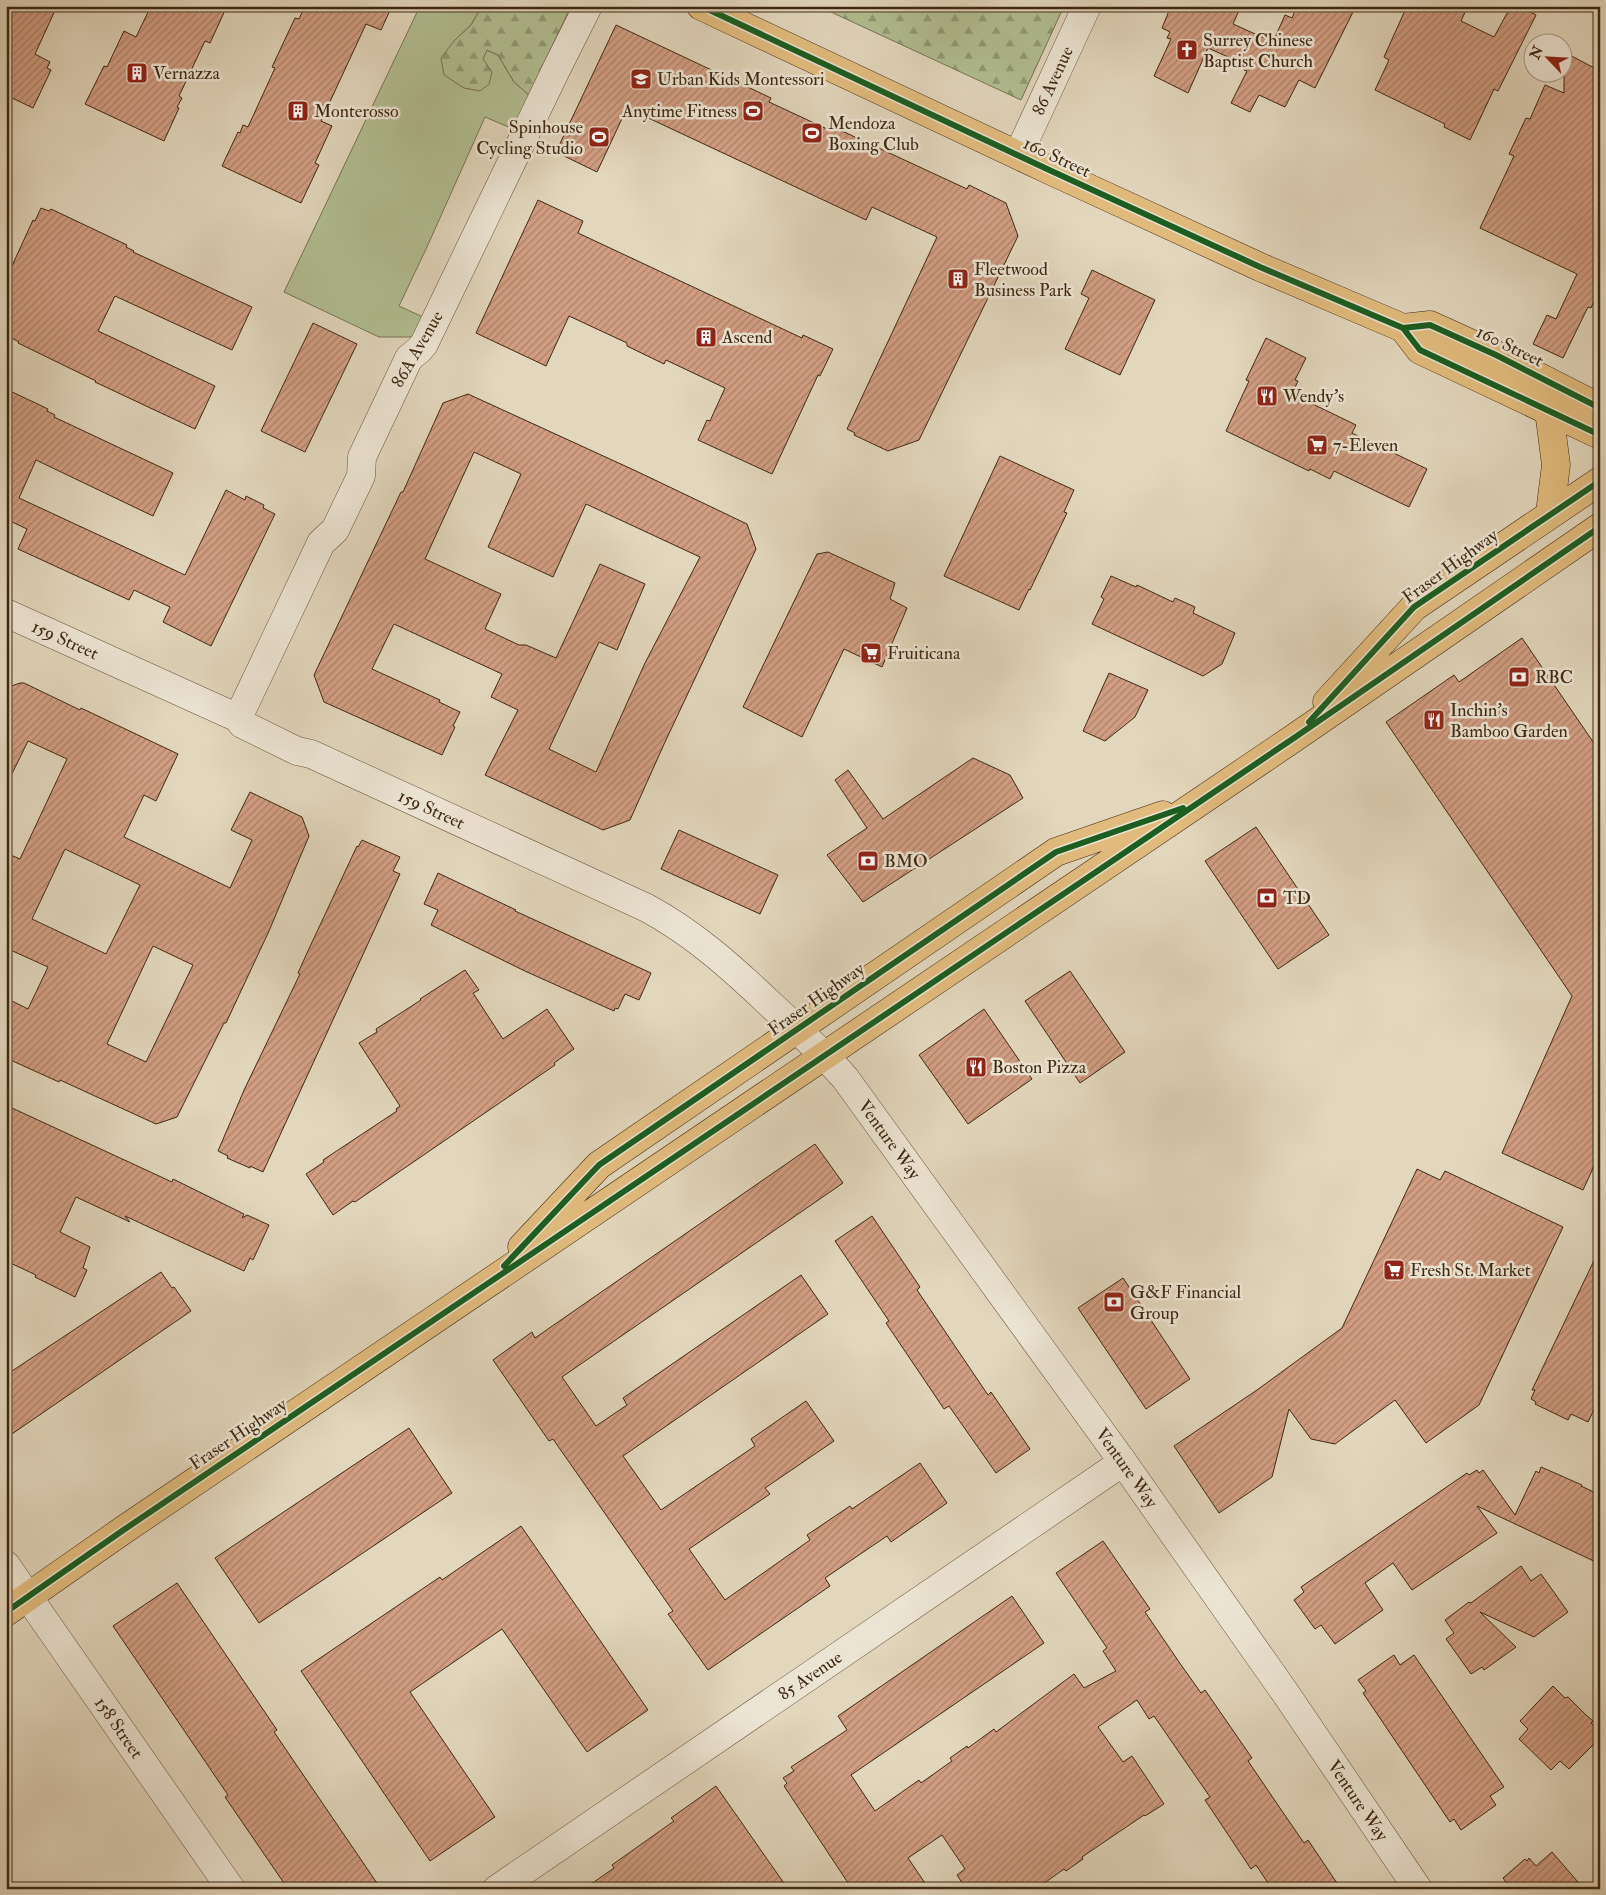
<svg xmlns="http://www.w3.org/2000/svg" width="1606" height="1895" viewBox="0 0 1606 1895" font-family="'IM FELL Double Pica',serif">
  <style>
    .green { fill: #b1be92; stroke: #787352 }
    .forest { fill: url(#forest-firs); stroke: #787352 }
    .building { fill: url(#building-hatch); stroke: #3f2811; fill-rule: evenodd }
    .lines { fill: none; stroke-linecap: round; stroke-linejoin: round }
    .minor-casing { stroke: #68543c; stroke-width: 29 }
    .major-casing { stroke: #3f2811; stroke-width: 29 }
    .minor { stroke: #ece4d3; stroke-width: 28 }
    .major { stroke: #e1bb7e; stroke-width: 28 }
    .cycleway-casing { stroke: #ece4d3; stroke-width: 9 }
    .cycleway { stroke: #1b5e20; stroke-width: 6 }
    .labels { text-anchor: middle; stroke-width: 5; stroke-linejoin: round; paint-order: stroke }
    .poi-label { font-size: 18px; fill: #3f2811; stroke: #ece4d3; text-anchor: start }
    .street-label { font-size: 18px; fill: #3f2811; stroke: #ece4d3 }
  </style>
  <defs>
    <pattern id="forest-firs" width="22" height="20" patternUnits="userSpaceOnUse" patternTransform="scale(1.25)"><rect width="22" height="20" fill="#b1be92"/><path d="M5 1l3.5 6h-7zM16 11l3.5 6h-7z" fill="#919a76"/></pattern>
    <pattern id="building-hatch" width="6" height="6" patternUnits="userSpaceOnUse" patternTransform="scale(1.25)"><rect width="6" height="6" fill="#d29e83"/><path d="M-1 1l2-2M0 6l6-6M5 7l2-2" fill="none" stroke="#ac816a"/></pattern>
  </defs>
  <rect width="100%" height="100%" fill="#e2d6bc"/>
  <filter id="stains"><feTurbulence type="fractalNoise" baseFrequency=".004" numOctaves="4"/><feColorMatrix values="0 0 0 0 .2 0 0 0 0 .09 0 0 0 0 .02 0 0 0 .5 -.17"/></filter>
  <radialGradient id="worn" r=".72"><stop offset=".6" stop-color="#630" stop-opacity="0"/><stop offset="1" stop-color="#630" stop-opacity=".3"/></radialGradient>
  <path class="green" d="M420 6H482L471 25 454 41 483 58 486 50 498 55 514 82 529 95 513 129 485 117 427 247 399 306 423 317 414 337H379L284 292Z"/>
  <path class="forest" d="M482 6H571L529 95 514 82 498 55 487 50 483 59 492 72 489 84 480 91 464 88 444 75 441 58 454 41 471 25Z
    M818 6H1064L1021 100Z"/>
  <path class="building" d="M6 6H57L35 54 50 62 47 68 51 70 33 108 6 95Z
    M151 6H227L210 43 205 41 179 96 182 98 177 107 179 108 164 141 85 104 104 66 107 67 124 31 136 37Z
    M305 6H392L381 30 366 24 321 121 332 126 315 163 319 165 301 203 222 166 238 132 240 133 243 125 248 127 275 68 272 67 295 18 299 19Z
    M1171 6H1241L1233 24 1273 42 1285 15 1292 18 1297 6H1356L1315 88 1299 80 1285 107 1259 95 1250 112 1231 103 1247 71 1244 70 1246 65 1208 48 1188 93 1154 76 1171 39 1167 38 1170 32 1162 28Z
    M1407 6H1468L1461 21 1494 37 1511 6H1520L1536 15 1498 91 1494 89 1470 140 1444 127 1445 124 1375 90 1389 60 1384 57Z
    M616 25 771 98 769 102 827 129 829 125 967 189 969 185 1006 203 1018 236 919 440 888 451 854 435 855 433 847 429 937 237 872 207 866 220 627 108 597 172 556 152Z
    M1564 52 1600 71V289L1591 308 1588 307 1563 358 1533 344 1547 315 1556 319 1577 274 1480 228 1514 156 1509 154 1526 118 1530 119 1545 85 1564 93Z
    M538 200 583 221 578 233 802 338 803 335 833 349 820 376 818 375 772 474 698 440 707 420 710 421 725 388 666 360 664 364 627 346V343L569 316 546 366 476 333Z
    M41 208 49 211 51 209 127 245 126 247 134 251 133 252 252 307 232 350 115 296 98 331 215 386 195 429 95 382 96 381 18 343 19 342 6 335V279L33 220 35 221Z
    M1092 270 1155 300 1120 375 1065 349 1089 298 1081 294Z
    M313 323 357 344 305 452 261 431Z
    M1266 338 1306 358 1295 380 1298 381 1292 394 1356 425 1352 433 1427 469 1409 507 1334 471 1330 479 1310 469 1309 471 1226 431 1249 381 1246 380Z
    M6 389 48 409 47 411 55 415 54 417 173 473 153 516 36 460 19 498 185 575 226 490 245 500 246 496 264 505 263 508 275 514 211 646 163 622 170 607 134 590 129 600 18 549 27 529 8 520 6 524Z
    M468 394 636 471 747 524 756 549 665 742 630 820 603 830 485 775 518 710 491 697 502 674 394 624 372 669 440 700 439 702 460 712 453 726 455 727 442 755 324 702 314 675 401 492H403L443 403ZM474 452 521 474 488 547 553 577 586 504 700 557 645 663 596 772 549 749 599 642 617 650 645 584 600 564 556 658 526 645H519L485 629 501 594 425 559Z
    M1000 456 1074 490 1064 512 1067 513 1030 590 1029 589 1019 610 944 576Z
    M828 552 895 583 890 599 907 608 882 667 844 649 802 737 743 707 817 554Z
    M1111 576 1136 587 1137 585 1173 602 1175 598 1195 607 1193 613 1235 633 1222 664 1203 676 1092 624 1104 599 1101 597Z
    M1522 638 1600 752V1153L1583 1190 1502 1153 1572 996 1386 722 1454 675 1459 682Z
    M1109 673 1148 690 1135 717 1105 741 1083 731Z
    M20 683H24L80 710 81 708 178 754 156 801 144 795 124 837 230 888 252 840 231 830 250 792 302 817 309 836 269 931 226 1023H224L177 1117 156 1124 60 1080 59 1082 6 1058V998L28 1009 48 967 6 948V853L20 859 67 759 28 741 6 786V688ZM65 849 140 885 106 954 32 919ZM153 946 193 965 146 1062 107 1044Z
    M973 758 1010 775 1023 798 863 902 827 855 867 828 835 780 848 770 883 819Z
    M1256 827 1329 935 1278 969 1205 861Z
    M679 830 778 875 760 914 661 869Z
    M362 840 400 857 393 871 400 874 263 1172 250 1166V1168L227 1158 228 1156 218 1151 245 1088 300 974 298 973 307 953 357 846 358 847Z
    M438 873 516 910 515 911 651 973 639 1000 625 994 618 1009 615 1008 614 1011 527 972 431 925 438 910 424 904Z
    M465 970 479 990 473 993 503 1039 547 1009 574 1049 554 1063 555 1065 355 1202 353 1201 333 1215 306 1174 324 1162 323 1160 397 1111 396 1109 400 1106 359 1043 377 1032 376 1029 421 1000 420 999Z
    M1070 971 1125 1052 1080 1083 1025 1001Z
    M984 1009 1032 1079 968 1124 919 1055Z
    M6 1108 11 1110 12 1108 172 1182 173 1179 244 1214 242 1218 247 1215 269 1225 253 1260 250 1258 244 1271 125 1216 130 1222 76 1197 60 1232 90 1247 83 1268 87 1270 75 1297 35 1277 36 1275 6 1261Z
    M815 1144 843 1183 562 1377 596 1426 627 1405 623 1398 801 1275 828 1314 623 1456 661 1510 755 1446 751 1439 806 1401 834 1441 765 1488 770 1494 689 1549 725 1600 810 1540 807 1535 850 1506 852 1509 920 1463 947 1503 891 1542 887 1536 825 1578 830 1586 708 1670 668 1614 673 1611 553 1439 549 1441 493 1360 532 1332 535 1338Z
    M1417 1169 1440 1180 1445 1171 1563 1227 1479 1405 1426 1443 1395 1400 1335 1444 1311 1439 1289 1409 1272 1477 1219 1513 1174 1446 1257 1390 1342 1328Z
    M872 1216 920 1287 917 1290 988 1395 991 1392 1030 1449 996 1473 949 1406 944 1409 886 1323 889 1321 835 1241Z
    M1600 1248V1397L1588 1422 1571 1414 1568 1420 1535 1404 1536 1402 1531 1399 1535 1390H1532Z
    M161 1272 172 1288 174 1287 191 1311 6 1438V1375Z
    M1123 1278 1190 1379 1146 1409 1078 1308Z
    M409 1428 452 1493 259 1623 215 1558Z
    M1541 1467 1582 1485 1581 1486 1600 1495V1564L1477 1506 1497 1533 1412 1590 1393 1563 1365 1583 1383 1610 1335 1644 1321 1625 1315 1629 1294 1600 1304 1592 1301 1587 1467 1473 1469 1475 1477 1470 1479 1473 1483 1470 1515 1515 1536 1471 1539 1473Z
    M521 1526 648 1710 587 1752 502 1629 410 1692 495 1817 430 1861 301 1671 440 1577 442 1580Z
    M1103 1541 1150 1609 1145 1612 1179 1662 1201 1693 1205 1690 1252 1758 1248 1761 1282 1811 1304 1843 1308 1840 1341 1889H1272L1256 1865 1251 1869 1205 1800 1210 1797 1154 1716 1149 1719 1137 1700 1098 1727 1123 1762 1132 1756 1164 1804 1145 1816 1144 1815 1082 1857 1083 1859 1066 1871 1064 1869 1036 1889H966L957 1875 965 1869 942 1835 908 1858 929 1889H852L784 1786 787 1783 783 1778 794 1771 791 1767 847 1730 838 1716 1012 1596 1044 1643 851 1775 875 1811 919 1780 921 1783 952 1761 950 1758 967 1746 968 1748 994 1729 996 1732 1074 1674 1084 1688 1116 1671 1103 1651 1107 1648 1056 1573Z
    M1521 1566 1531 1581 1541 1574 1568 1612 1534 1637 1480 1612 1516 1647 1484 1670 1482 1667 1471 1674 1446 1639 1454 1633 1445 1620 1469 1602 1471 1603Z
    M177 1583 277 1730 274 1732 381 1889H288L225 1797 228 1795 113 1626Z
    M1394 1655 1400 1665 1414 1655 1504 1787 1490 1796 1496 1805 1461 1830 1454 1819 1450 1822 1363 1693 1366 1691 1358 1680Z
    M1553 1686 1565 1698 1568 1697 1586 1715 1593 1721 1591 1723 1600 1732V1738L1569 1769 1560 1761 1551 1770 1519 1739 1528 1729 1520 1721Z
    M716 1786 788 1889H584L614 1868 612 1865 674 1821 671 1818Z
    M1552 1852 1584 1889H1511L1503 1878 1525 1859 1527 1861 1529 1858 1536 1866Z"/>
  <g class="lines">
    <g class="minor-casing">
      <g id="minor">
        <path id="s1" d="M1018 155 1087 6"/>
        <path id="s2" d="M6 613 238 718 242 724 297 751 311 754 647 908C693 933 730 966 768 1002 795 1027 821 1051 845 1078L1123 1462 1286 1694 1418 1889"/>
        <path d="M238 718 321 543 335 530 361 476 362 457 409 358 419 350 424 344 555 72 588 6"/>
        <path id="s3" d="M6 1565 231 1889"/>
        <path id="s4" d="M497 1889 1123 1462"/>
      </g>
    </g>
    <g class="major-casing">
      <path id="major" d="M701 6 1047 169 1260 267 1403 328 1420 350 1600 435
        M1403 328 1430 325 1496 355 1600 408
        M1549 411 1556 465 1550 513
        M1327 702 1414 607 1600 481
        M522 1247 599 1165 1056 852 1163 815
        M6 1612 122 1531 1294 738 1600 527"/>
    </g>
    <use href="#minor" class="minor"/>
    <use href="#major" class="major"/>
    <g class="cycleway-casing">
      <path id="cycleway" d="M701 6 1047 169 1260 267 1403 328 1420 350 1600 435
        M1403 328 1430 325 1496 355 1600 408
        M1309 722 1414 607 1600 481
        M504 1266 599 1165 1056 852 1183 808
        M6 1612 122 1531 1294 738 1600 527"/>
    </g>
    <use href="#cycleway" class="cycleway"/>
  </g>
  <defs>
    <g id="church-square" transform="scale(1.125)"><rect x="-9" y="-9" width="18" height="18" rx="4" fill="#8f2418" stroke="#ece4d3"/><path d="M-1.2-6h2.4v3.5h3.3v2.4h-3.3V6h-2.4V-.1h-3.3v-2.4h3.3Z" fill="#fff"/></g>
    <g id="building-square" transform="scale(1.125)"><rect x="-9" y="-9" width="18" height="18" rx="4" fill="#8f2418" stroke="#ece4d3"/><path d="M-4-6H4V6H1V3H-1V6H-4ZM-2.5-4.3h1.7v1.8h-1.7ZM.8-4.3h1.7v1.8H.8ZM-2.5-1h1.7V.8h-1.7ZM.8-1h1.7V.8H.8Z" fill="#fff"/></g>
    <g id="school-square" transform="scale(1.125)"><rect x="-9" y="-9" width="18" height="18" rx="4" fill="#8f2418" stroke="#ece4d3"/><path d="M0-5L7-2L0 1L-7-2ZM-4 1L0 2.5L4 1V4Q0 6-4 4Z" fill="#fff"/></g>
    <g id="stadium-square" transform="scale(1.125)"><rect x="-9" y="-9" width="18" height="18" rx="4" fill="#8f2418" stroke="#ece4d3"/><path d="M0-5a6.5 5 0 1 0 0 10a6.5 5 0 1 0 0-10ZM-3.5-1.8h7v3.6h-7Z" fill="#fff"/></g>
    <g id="restaurant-square" transform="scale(1.125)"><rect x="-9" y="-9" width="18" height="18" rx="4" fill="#8f2418" stroke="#ece4d3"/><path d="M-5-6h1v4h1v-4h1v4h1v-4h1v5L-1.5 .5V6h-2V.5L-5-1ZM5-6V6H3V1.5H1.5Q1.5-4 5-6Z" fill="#fff"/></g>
    <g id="supermarket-square" transform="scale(1.125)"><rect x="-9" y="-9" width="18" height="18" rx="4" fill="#8f2418" stroke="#ece4d3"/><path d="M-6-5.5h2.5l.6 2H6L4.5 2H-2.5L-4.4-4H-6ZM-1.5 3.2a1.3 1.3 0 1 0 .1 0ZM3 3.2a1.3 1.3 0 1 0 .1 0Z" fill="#fff"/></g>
    <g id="bank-square" transform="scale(1.125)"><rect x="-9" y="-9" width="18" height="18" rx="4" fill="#8f2418" stroke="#ece4d3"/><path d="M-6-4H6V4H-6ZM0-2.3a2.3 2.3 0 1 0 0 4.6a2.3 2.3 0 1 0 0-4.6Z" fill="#fff"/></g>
  </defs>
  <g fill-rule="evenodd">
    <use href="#church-square" x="1187" y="50"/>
    <use href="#building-square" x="137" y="73"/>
    <use href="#school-square" x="641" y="79"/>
    <use href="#building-square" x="298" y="111"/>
    <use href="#stadium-square" x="753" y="111"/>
    <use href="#stadium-square" x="812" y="133"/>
    <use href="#stadium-square" x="599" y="137"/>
    <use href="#building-square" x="958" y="279"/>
    <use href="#building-square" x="706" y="337"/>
    <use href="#restaurant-square" x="1267" y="396"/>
    <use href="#supermarket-square" x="1317" y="445"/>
    <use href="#supermarket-square" x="871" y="653"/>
    <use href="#bank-square" x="1519" y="677"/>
    <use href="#restaurant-square" x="1434" y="720"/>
    <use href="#bank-square" x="868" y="861"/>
    <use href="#bank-square" x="1267" y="898"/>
    <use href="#restaurant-square" x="976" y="1067"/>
    <use href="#supermarket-square" x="1394" y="1270"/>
    <use href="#bank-square" x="1114" y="1302"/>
  </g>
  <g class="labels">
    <g class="poi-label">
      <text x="1203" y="46">Surrey Chinese<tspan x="1203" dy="21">Baptist Church</tspan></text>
      <text x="153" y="79">Vernazza</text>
      <text x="657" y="85">Urban Kids Montessori</text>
      <text x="314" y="117">Monterosso</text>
      <text x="737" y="117" text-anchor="end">Anytime Fitness</text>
      <text x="828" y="129">Mendoza<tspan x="828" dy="21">Boxing Club</tspan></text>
      <text x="583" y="133" text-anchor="end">Spinhouse<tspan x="583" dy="21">Cycling Studio</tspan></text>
      <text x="974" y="275">Fleetwood<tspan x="974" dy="21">Business Park</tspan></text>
      <text x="722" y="343">Ascend</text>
      <text x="1283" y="402">Wendy's</text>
      <text x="1333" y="451">7-Eleven</text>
      <text x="887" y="659">Fruiticana</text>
      <text x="1535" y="683">RBC</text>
      <text x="1450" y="716">Inchin's<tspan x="1450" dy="21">Bamboo Garden</tspan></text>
      <text x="884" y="867">BMO</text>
      <text x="1283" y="904">TD</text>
      <text x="992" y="1073">Boston Pizza</text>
      <text x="1410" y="1276">Fresh St. Market</text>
      <text x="1130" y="1298">G&amp;F Financial<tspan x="1130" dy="21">Group</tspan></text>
    </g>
    <g class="street-label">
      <text dy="6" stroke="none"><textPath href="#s1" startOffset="82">86 Avenue</textPath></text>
      <text transform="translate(1057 157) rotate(25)" y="6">160 Street</text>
      <text transform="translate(1510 346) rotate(26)" y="6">160 Street</text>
      <text transform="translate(417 349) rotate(-60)" y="6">86A Avenue</text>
      <text transform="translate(1450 566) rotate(-36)" y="6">Fraser Highway</text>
      <text dy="6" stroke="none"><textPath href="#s2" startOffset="65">159 Street</textPath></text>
      <text dy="6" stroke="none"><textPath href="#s2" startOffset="470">159 Street</textPath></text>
      <text transform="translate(816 999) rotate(-35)" y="6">Fraser Highway</text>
      <text dy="6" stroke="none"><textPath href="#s2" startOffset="1045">Venture Way</textPath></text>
      <text transform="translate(238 1434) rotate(-34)" y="6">Fraser Highway</text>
      <text dy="6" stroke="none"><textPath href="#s2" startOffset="1450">Venture Way</textPath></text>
      <text dy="6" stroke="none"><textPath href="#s4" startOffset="379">85 Avenue</textPath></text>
      <text dy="6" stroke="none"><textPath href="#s3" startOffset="198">158 Street</textPath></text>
      <text dy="6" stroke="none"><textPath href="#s2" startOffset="1855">Venture Way</textPath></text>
    </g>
  </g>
  <rect width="1606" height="1895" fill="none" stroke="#e2d6bc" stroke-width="25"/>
  <rect x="8" y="8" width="1591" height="1880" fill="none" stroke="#3f2811" stroke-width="2.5"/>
  <rect x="12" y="12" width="1581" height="1870" fill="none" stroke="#3f2811"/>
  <g transform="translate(1548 58) rotate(295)"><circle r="24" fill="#ece4d3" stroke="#a79985"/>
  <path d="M0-4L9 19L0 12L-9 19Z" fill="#8f2418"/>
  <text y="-8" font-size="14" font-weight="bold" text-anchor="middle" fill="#3f2811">N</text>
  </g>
  <rect width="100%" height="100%" filter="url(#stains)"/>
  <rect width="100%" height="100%" fill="url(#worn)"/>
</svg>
